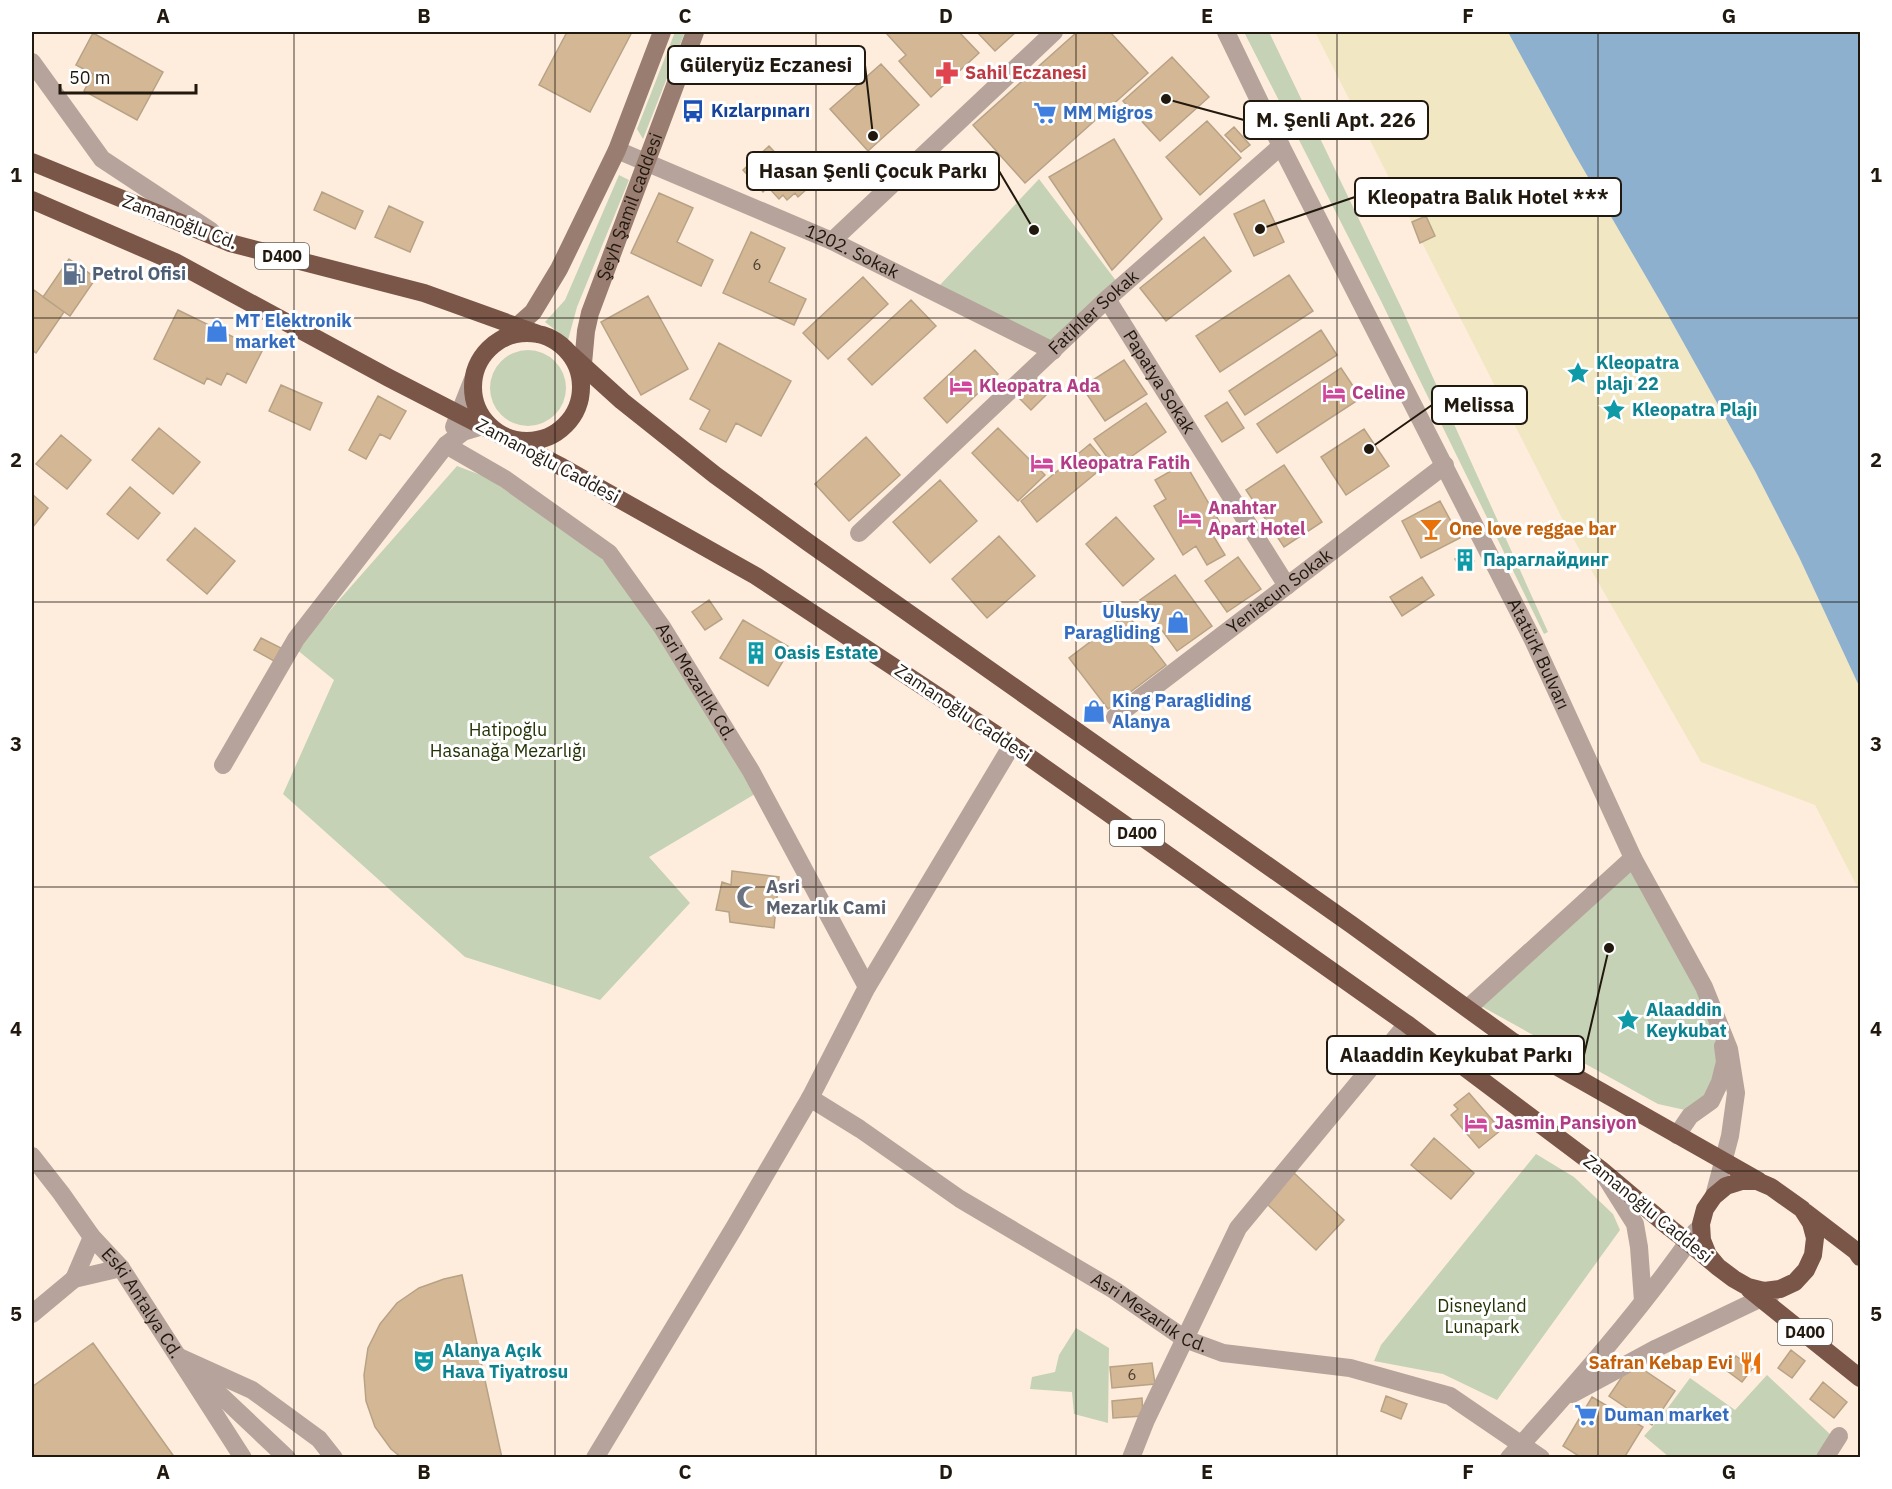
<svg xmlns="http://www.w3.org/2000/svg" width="1892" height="1489" viewBox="0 0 1892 1489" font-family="'IBM Plex Sans',sans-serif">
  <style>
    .green { fill: #c5d2b5 }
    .sand { fill: #f1e7c2 }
    .water { fill: #8cb0cd }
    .building { fill: #d4b895; stroke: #b7a286; stroke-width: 1.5 }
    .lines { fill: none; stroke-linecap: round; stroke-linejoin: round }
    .minor { stroke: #b6a39b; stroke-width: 18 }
    .tertiary { stroke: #b6a39b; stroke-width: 18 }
    .secondary { stroke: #997d71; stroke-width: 18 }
    .trunk { stroke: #7a5648; stroke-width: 18 }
    .grid { fill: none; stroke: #21180e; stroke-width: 1.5; stroke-opacity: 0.55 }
    .labels { text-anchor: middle; stroke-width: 6; stroke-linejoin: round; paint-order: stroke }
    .number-label { font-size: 15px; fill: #4e4030 }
    .shield { fill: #fff; stroke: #645d56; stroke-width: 1.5 }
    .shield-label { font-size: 16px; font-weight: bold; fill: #21180e }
    .health-label { font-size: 18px; font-weight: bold; fill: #be3a42; stroke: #fff; text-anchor: start }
    .transit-label { font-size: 18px; font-weight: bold; fill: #164399; stroke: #fff; text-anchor: start }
    .shop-label { font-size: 18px; font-weight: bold; fill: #366cbe; stroke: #fff; text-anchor: start }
    .street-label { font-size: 18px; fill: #21180e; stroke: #fff }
    .service-label { font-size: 18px; font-weight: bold; fill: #4e5e75; stroke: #fff; text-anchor: start }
    .culture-label { font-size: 18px; font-weight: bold; fill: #0d838f; stroke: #fff; text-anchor: start }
    .hotel-label { font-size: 18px; font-weight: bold; fill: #b23c85; stroke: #fff; text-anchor: start }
    .food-label { font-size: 18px; font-weight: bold; fill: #c56008; stroke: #fff; text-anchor: start }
    .park-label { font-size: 18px; fill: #233305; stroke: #fff }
    .worship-label { font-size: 18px; font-weight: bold; fill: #5b616d; stroke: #fff; text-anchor: start }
    .leader { fill: none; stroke: #21180e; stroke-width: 2 }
    .callout-dot { fill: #21180e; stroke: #fff; stroke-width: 2 }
    .callout { fill: #fff; stroke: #21180e; stroke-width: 2 }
    .callout-label { font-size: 20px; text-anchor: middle; font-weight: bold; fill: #21180e }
    .neatline { fill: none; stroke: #21180e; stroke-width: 2 }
    .grid-label { font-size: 20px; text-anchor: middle; font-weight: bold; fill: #21180e }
  </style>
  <rect width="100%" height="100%" fill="#feeddd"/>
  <path class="green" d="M675 32H685L643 139 637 129Z
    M1244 32H1269L1402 309 1548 632 1544 634 1381 301Z
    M619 175 629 180 577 307 568 340 545 322 565 300Z
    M1039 179 1117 282 1051 344 939 286Z
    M490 388a38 38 0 1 1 76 0a38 38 0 1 1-76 0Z
    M457 466 486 477 593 549 624 583 693 682 755 794 649 857 690 903 600 1000 465 957 283 794 334 680 296 649Z
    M1632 868 1716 1029 1719 1061 1705 1096 1685 1110 1658 1104 1479 1005Z
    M1536 1154 1574 1177 1613 1214 1620 1230 1497 1400 1443 1374 1374 1361 1381 1345Z
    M1076 1328 1109 1348 1108 1423 1074 1414 1072 1392 1030 1389 1032 1377 1055 1372 1059 1355Z
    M1767 1375 1831 1435 1815 1458 1669 1457 1644 1436 1661 1417 1690 1378 1735 1410Z"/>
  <path class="sand" d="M1315 32H1508L1574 153 1663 306 1755 471 1799 557 1860 688V892L1815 805 1701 762 1566 526Z"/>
  <path class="water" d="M1508 32H1860V688L1799 557 1755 471 1663 306 1574 153Z"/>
  <path class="building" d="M567 32H632L590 112 539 85Z
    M888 32H959L979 53 931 97 899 61 906 55 886 33Z
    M977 32H1016L995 51Z
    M1077 32H1110L1148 73 1025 183 973 125Z
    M93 33 163 72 137 120 84 91 93 74 76 65Z
    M1172 57 1209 97 1160 141 1123 101Z
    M881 64 919 105 868 151 830 109Z
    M1207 121 1241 158 1200 195 1166 157Z
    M1234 127 1250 145 1241 152 1225 135Z
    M1114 139 1162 219 1112 270 1049 177Z
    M769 146 808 188 798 197 795 193 787 200 783 195 779 199 768 187 763 192 743 170Z
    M322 192 363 211 355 229 314 210Z
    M659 193 693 208 677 242 713 260 701 286 631 253Z
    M1264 200 1284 242 1254 256 1234 214Z
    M389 206 423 222 410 252 375 237Z
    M1426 216 1435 236 1420 243 1412 222Z
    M751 232 785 248 769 282 806 299 794 325 723 293Z
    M1204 237 1231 271 1166 321 1140 288Z
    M69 259 96 278 70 316 43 297Z
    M1289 275 1313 311 1220 372 1196 336Z
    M863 277 888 304 828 359 803 333Z
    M34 290 64 312 36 353 32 350V293Z
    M648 296 688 369 641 395 601 322Z
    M911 300 936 326 872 385 848 359Z
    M178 310 262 351 246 383 227 373 221 385 207 378 204 384 154 359Z
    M1321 330 1337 355 1245 415 1229 391Z
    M719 343 791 381 761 436 736 423 726 442 700 429 710 410 690 399Z
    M975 350 998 374 947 423 924 398Z
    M1124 360 1147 394 1105 421 1082 387Z
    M1341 368 1361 398 1277 453 1257 424Z
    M1036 377 1050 391 1031 410 1017 396Z
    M281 385 322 403 310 430 269 411Z
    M378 396 406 411 390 439 380 434 366 459 349 450Z
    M1227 402 1244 428 1222 442 1205 416Z
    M1146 403 1166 432 1115 468 1094 439Z
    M159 428 200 462 173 494 132 460Z
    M998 428 1045 475 1018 501 972 453Z
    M1364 429 1389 466 1346 495 1321 457Z
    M61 435 91 460 67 489 36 464Z
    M866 437 900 475 849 521 815 484Z
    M1090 444 1107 464 1037 522 1021 501Z
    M1185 463 1225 531 1214 537 1225 555 1207 565 1196 546 1183 555 1154 506 1166 499 1155 480Z
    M1284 465 1322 522 1284 547 1246 490Z
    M940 480 977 521 930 563 893 522Z
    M130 487 160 513 138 539 107 514Z
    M32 494 48 508 32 528Z
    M1440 501 1460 538 1421 558 1402 521Z
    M1116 517 1154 559 1123 586 1086 544Z
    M195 528 235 561 207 594 167 560Z
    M999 536 1035 576 987 618 952 579Z
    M1470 553 1474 561 1460 567 1455 559Z
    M1238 557 1261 589 1227 612 1205 581Z
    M1175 575 1212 626 1177 651 1140 600Z
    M1422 577 1434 595 1402 616 1390 597Z
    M709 600 722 619 705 630 692 612Z
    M1127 614 1166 665 1108 709 1069 658Z
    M743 620 791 648 768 686 720 658Z
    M261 638 281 648 274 661 254 650Z
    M732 871 779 877 774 928 730 922 729 912 716 910 722 882 731 885Z
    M1469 1093 1501 1130 1479 1148 1451 1115 1458 1109 1454 1105Z
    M1434 1138 1474 1173 1451 1199 1411 1165Z
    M1294 1173 1344 1220 1316 1250 1266 1203Z
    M462 1275 502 1458H402L391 1449 375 1427 366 1401 364 1375 368 1348 380 1324 397 1303 419 1288 444 1279Z
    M93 1343 175 1458H32V1387Z
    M1791 1350 1805 1361 1792 1378 1778 1368Z
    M1736 1356 1753 1368 1742 1382 1726 1370Z
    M1632 1362 1675 1391 1652 1425 1609 1396Z
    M1152 1363 1155 1384 1112 1388 1110 1367Z
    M1823 1382 1847 1402 1834 1418 1810 1399Z
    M1386 1396 1407 1404 1401 1419 1381 1411Z
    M1592 1397 1643 1427 1624 1458H1582L1563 1446Z
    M1142 1398 1143 1416 1113 1418 1112 1401Z"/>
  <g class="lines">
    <g class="minor">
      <path d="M32 62 102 159 211 231"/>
      <path id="s1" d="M617 150 832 241 1053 351"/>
      <path d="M832 241 1054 32"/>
      <path id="s2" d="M1107 299 1287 586"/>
      <path d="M454 427 473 379"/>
      <path id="s3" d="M446 445 505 479 609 553 662 627 751 771 867 987"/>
      <path id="s4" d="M859 533 1107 299 1281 146"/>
      <path id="s5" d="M1115 717 1445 465"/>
      <path d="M223 765 296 639 446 445 463 432 483 426"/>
      <path d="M1468 1008 1633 858"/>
      <path id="s6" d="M810 1098 860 1129 960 1199 1114 1290 1185 1339 1223 1353 1350 1368 1450 1396 1541 1458"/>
      <path d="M1677 1135 1690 1116 1711 1101 1720 1082 1725 1062 1723 1046"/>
      <path id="s7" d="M32 1156 61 1193 92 1237 121 1268 243 1458"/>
      <path d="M1603 1173 1635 1224 1639 1247 1643 1301"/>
      <path d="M92 1237 74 1279 121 1268"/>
      <path d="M32 1314 74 1279"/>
      <path d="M179 1357 252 1390 319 1439 334 1458"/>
      <path d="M198 1374 287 1458"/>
      <path d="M1572 1394 1657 1348 1772 1293"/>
      <path d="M595 1458 734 1228 810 1098 867 987 1012 745"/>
      <path d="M1131 1458 1146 1420 1238 1228 1407 1024"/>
      <path d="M1509 1458C1575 1385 1640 1311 1696 1231"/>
      <path d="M1825 1458 1839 1436"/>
    </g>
    <path class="tertiary" id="s8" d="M1226 32 1281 146 1533 640 1633 858 1704 987 1729 1049 1736 1093 1730 1136 1714 1196"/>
    <g class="secondary">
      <path d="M504 338 533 312 559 269 617 150 662 32"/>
      <path id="s9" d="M581 385 586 331 590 313 695 32"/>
    </g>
    <path class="trunk" d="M32 162 230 243 424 293 538 334
      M32 200 175 262 389 378 562 467 756 576 1012 745 1407 1024 1600 1169 1670 1228 1688 1242 1718 1267 1734 1279 1748 1287 1764 1291 1780 1289 1795 1282 1806 1270 1813 1255 1815 1238 1811 1223 1802 1209 1771 1187 1757 1181H1742L1726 1186 1714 1196 1705 1209 1701 1224 1702 1240 1708 1255 1718 1267
      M473 387a54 54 0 1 1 108 0a54 54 0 1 1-108 0Z
      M568 352 622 401 715 475 809 543 1352 925 1512 1041 1759 1181
      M1805 1212 1856 1251 1860 1257
      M1749 1289 1860 1378"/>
  </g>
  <path class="grid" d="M294 32V1458M555 32V1458M816 32V1458M1076 32V1458M1337 32V1458M1598 32V1458M32 318H1860M32 602H1860M32 887H1860M32 1171H1860"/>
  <defs>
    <g id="pharmacy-bare" transform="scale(1.8)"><path d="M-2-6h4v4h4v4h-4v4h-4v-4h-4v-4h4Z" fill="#e0444e" stroke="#fff" stroke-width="2.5" paint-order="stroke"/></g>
    <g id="bus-bare" transform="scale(1.8)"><path d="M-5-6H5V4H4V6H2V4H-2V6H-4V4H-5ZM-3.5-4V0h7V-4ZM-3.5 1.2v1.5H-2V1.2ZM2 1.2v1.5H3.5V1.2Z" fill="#1a4fb4" stroke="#fff" stroke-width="2.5" paint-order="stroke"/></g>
    <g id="supermarket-bare" transform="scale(1.8)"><path d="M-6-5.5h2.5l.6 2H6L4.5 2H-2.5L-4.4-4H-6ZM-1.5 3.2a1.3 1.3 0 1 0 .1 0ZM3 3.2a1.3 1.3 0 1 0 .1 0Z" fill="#3f7fe0" stroke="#fff" stroke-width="2.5" paint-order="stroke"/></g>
    <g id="fuel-bare" transform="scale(1.8)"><path d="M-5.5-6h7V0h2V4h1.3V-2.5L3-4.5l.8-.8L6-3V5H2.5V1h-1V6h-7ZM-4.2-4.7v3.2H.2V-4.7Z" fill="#5c6f8a" stroke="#fff" stroke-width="2.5" paint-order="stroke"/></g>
    <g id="shop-bare" transform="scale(1.8)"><path d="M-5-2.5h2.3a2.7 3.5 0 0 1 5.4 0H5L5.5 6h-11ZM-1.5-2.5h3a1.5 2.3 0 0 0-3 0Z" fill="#3f7fe0" stroke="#fff" stroke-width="2.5" paint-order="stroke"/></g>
    <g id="sight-bare" transform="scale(1.8)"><path d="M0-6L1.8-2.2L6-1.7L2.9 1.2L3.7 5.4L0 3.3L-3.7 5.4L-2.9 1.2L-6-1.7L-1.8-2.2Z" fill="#0f9aa8" stroke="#fff" stroke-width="2.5" paint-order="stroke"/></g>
    <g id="hotel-bare" transform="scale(1.8)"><path d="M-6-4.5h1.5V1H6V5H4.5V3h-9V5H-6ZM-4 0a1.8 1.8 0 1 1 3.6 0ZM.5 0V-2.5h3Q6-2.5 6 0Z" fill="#d1479c" stroke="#fff" stroke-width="2.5" paint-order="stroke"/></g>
    <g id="bar-bare" transform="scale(1.8)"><path d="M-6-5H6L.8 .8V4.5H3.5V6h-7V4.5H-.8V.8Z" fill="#e8710a" stroke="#fff" stroke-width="2.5" paint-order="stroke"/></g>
    <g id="building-bare" transform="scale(1.8)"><path d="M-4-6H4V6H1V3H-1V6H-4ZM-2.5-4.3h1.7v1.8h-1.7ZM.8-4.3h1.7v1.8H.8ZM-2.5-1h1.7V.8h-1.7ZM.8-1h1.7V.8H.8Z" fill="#0f9aa8" stroke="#fff" stroke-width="2.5" paint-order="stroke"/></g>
    <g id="mosque-bare" transform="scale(1.8)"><path d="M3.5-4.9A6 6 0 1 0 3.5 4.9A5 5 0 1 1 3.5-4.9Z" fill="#6b7280" stroke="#fff" stroke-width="2.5" paint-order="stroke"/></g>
    <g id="theatre-bare" transform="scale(1.8)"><path d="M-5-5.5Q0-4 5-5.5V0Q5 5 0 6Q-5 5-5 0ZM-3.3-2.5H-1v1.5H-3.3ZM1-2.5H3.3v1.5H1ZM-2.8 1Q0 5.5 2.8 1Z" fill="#0f9aa8" stroke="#fff" stroke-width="2.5" paint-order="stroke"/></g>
    <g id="restaurant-bare" transform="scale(1.8)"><path d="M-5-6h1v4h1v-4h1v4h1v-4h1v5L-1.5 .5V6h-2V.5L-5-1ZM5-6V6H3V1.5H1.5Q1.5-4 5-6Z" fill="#e8710a" stroke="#fff" stroke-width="2.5" paint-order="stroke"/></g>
  </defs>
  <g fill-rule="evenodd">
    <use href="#pharmacy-bare" x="947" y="73"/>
    <use href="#bus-bare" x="693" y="111"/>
    <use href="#supermarket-bare" x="1045" y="113"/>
    <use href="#fuel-bare" x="74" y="274"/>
    <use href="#shop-bare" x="217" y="331"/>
    <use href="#sight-bare" x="1578" y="373"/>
    <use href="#hotel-bare" x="961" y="386"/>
    <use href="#hotel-bare" x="1334" y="393"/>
    <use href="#sight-bare" x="1614" y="410"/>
    <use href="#hotel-bare" x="1042" y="463"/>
    <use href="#hotel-bare" x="1190" y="518"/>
    <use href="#bar-bare" x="1431" y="529"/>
    <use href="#building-bare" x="1465" y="560"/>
    <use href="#shop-bare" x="1178" y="622"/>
    <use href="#building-bare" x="756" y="653"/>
    <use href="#shop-bare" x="1094" y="711"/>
    <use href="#mosque-bare" x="748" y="897"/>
    <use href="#sight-bare" x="1628" y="1020"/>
    <use href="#hotel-bare" x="1476" y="1123"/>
    <use href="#theatre-bare" x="424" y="1361"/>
    <use href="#restaurant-bare" x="1751" y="1363"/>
    <use href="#supermarket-bare" x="1586" y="1415"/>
  </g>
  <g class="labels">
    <g class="number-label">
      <text x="757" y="270">6</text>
      <text x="1132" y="1380">6</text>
    </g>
    <g class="shield">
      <rect x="255" y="243" width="54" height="26" rx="4.5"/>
      <rect x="1110" y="820" width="54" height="26" rx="4.5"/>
      <rect x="1778" y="1319" width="54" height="26" rx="4.5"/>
    </g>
    <g class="shield-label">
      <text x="282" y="262">D400</text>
      <text x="1137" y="839">D400</text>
      <text x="1805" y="1338">D400</text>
    </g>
    <g class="health-label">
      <text x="965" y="79">Sahil Eczanesi</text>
    </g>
    <g class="transit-label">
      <text x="711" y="117">Kızlarpınarı</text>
    </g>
    <g class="shop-label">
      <text x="1063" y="119">MM Migros</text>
      <text x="235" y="327">MT Elektronik<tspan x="235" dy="21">market</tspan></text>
      <text x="1160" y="618" text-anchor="end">Ulusky<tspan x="1160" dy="21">Paragliding</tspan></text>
      <text x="1112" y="707">King Paragliding<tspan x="1112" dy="21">Alanya</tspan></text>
      <text x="1604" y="1421">Duman market</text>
    </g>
    <g class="street-label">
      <text dy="6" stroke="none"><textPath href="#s9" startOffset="186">Şeyh Şamil caddesi</textPath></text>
      <text transform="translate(180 222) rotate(21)" y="6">Zamanoğlu Cd.</text>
      <text dy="6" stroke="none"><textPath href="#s1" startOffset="256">1202. Sokak</textPath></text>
      <text dy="6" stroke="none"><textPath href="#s4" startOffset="322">Fatihler Sokak</textPath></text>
      <text dy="6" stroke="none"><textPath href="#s2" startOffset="98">Papatya Sokak</textPath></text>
      <text transform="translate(548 461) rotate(28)" y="6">Zamanoğlu Caddesi</text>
      <text dy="6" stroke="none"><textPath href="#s5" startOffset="207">Yeniacun Sokak</textPath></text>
      <text dy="6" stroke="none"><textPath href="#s8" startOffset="696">Atatürk Bulvarı</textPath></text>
      <text dy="6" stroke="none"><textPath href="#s3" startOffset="351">Asri Mezarlık Cd.</textPath></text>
      <text transform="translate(963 713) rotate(34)" y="6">Zamanoğlu Caddesi</text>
      <text transform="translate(1648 1209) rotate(39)" y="6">Zamanoğlu Caddesi</text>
      <text dy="6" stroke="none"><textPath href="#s7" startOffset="184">Eski Antalya Cd.</textPath></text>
      <text dy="6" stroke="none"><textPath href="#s6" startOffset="402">Asri Mezarlık Cd.</textPath></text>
    </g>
    <g class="service-label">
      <text x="92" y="280">Petrol Ofisi</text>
    </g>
    <g class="culture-label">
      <text x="1596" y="369">Kleopatra<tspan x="1596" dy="21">plajı 22</tspan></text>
      <text x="1632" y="416">Kleopatra Plajı</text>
      <text x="1483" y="566">Параглайдинг</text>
      <text x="774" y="659">Oasis Estate</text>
      <text x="1646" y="1016">Alaaddin<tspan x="1646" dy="21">Keykubat</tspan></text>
      <text x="442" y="1357">Alanya Açık<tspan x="442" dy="21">Hava Tiyatrosu</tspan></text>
    </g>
    <g class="hotel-label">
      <text x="979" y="392">Kleopatra Ada</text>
      <text x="1352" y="399">Celine</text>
      <text x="1060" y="469">Kleopatra Fatih</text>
      <text x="1208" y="514">Anahtar<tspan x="1208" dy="21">Apart Hotel</tspan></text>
      <text x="1494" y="1129">Jasmin Pansiyon</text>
    </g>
    <g class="food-label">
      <text x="1449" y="535">One love reggae bar</text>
      <text x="1733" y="1369" text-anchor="end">Safran Kebap Evi</text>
    </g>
    <g class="park-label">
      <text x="508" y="736">Hatipoğlu<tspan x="508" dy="21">Hasanağa Mezarlığı</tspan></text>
      <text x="1482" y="1312">Disneyland<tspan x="1482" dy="21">Lunapark</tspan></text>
    </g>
    <g class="worship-label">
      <text x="766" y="893">Asri<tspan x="766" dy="21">Mezarlık Cami</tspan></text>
    </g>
  </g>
  <path class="leader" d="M873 136L865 65M1166 99L1244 120M1034 230L999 171M1260 229L1355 197M1369 449L1432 405M1609 948L1584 1055"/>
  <g class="callout-dot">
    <circle cx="873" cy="136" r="6"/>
    <circle cx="1166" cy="99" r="6"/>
    <circle cx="1034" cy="230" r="6"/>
    <circle cx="1260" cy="229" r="6"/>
    <circle cx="1369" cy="449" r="6"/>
    <circle cx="1609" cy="948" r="6"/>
  </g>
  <g class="callout">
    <rect x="668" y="46" width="197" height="38" rx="6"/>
    <rect x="1244" y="101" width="184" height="38" rx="6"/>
    <rect x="747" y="152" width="252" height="38" rx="6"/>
    <rect x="1355" y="178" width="266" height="38" rx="6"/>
    <rect x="1432" y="386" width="95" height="38" rx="6"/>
    <rect x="1327" y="1036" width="257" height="38" rx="6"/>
  </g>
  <g class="callout-label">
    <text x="766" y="72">Güleryüz Eczanesi</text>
    <text x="1336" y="127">M. Şenli Apt. 226</text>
    <text x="873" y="178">Hasan Şenli Çocuk Parkı</text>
    <text x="1488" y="204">Kleopatra Balık Hotel ***</text>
    <text x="1479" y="412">Melissa</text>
    <text x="1456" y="1062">Alaaddin Keykubat Parkı</text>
  </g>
  <rect width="1892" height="1489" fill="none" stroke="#ffffff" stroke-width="66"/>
  <path d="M60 84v9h136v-9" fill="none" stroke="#21180e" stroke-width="3"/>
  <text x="69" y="84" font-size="18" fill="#21180e" stroke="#ffffff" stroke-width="4.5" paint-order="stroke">50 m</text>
  <rect x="33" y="33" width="1826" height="1423" class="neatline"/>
  <g class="grid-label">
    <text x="163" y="23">A</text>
    <text x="424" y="23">B</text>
    <text x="685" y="23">C</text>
    <text x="946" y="23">D</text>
    <text x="1207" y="23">E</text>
    <text x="1468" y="23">F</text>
    <text x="1729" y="23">G</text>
    <text x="16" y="182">1</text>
    <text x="1876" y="182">1</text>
    <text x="16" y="467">2</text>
    <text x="1876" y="467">2</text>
    <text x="16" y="751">3</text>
    <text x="1876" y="751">3</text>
    <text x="16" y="1036">4</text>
    <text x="1876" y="1036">4</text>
    <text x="16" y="1321">5</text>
    <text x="1876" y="1321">5</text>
    <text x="163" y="1479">A</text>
    <text x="424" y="1479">B</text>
    <text x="685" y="1479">C</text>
    <text x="946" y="1479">D</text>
    <text x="1207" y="1479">E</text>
    <text x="1468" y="1479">F</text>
    <text x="1729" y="1479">G</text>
  </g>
</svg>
